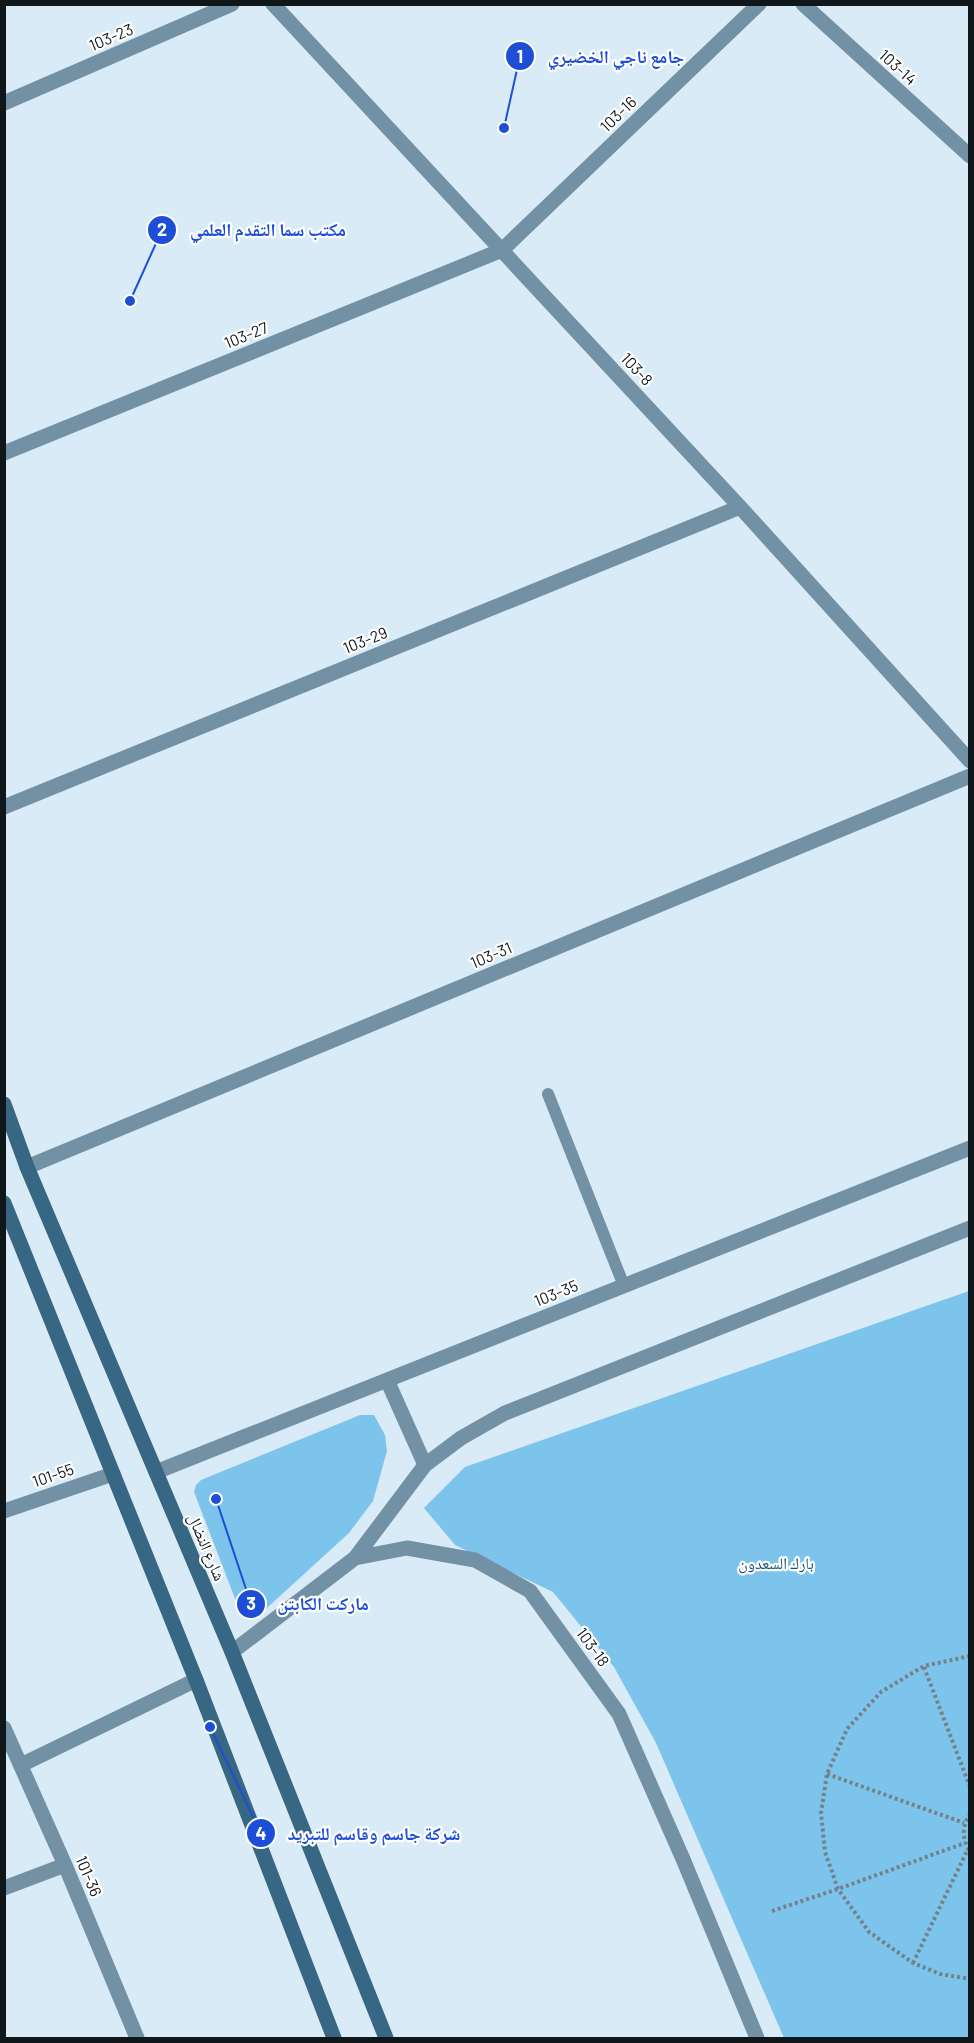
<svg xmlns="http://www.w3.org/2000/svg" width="974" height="2043" viewBox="0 0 974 2043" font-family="Barlow,'Noto Naskh Arabic',sans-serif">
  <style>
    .green { fill: #7dc4ed }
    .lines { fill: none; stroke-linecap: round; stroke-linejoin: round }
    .path { stroke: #748189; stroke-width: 4; stroke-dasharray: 3 3; stroke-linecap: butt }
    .lane { stroke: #7291a4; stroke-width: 12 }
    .street { stroke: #7291a4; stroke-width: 15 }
    .secondary { stroke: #376782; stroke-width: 15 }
    .labels { text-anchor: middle; stroke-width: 4.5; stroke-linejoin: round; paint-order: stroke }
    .street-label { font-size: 16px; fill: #10171b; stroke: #fff }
    .park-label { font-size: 16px; fill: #13516f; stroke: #fff }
    .leader { fill: none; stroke: #1d4ed8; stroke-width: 2 }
    .callout-dot { fill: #1d4ed8; stroke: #fff; stroke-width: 2 }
    .mark-label { font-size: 18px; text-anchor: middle; font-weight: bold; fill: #fff }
    .callout-label { font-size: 18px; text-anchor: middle; font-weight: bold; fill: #1d4ed8; stroke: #fff; stroke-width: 4.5; stroke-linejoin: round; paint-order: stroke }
  </style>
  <rect width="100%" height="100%" fill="#d8ebf7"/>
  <path class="green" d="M969 1291V2038H784L656 1743 614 1667 553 1592 455 1545 424 1508 465 1467Z
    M360 1415H374L385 1435 387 1451 373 1501 349 1533 257 1617 248 1618 239 1609 194 1492 196 1485 201 1480Z"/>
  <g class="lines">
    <path class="path" d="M970 1656 924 1666 881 1692 847 1729 827 1774 821 1813 825 1852 838 1889 869 1932 913 1963 940 1974 970 1979
      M924 1667 970 1787
      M827 1774 964 1823
      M969 1850C962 1838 962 1826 970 1814
      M772 1911 838 1889 965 1843
      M913 1963 968 1849"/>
    <path class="lane" d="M548 1094 624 1286"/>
    <path class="street" d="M273 4 740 507 970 761
      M803 4 970 156
      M4 103 232 4
      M4 453 502 250 759 4
      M4 807 740 507
      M27 1167 970 776
      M387 1380 425 1465
      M156 1472 970 1148
      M4 1511 113 1474
      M355 1558 425 1465 461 1438 505 1413 970 1228
      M232 1652 355 1558 407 1548 475 1560 530 1591 619 1714 683 1859 757 2038
      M4 1728 65 1865 137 2038
      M21 1765 196 1680
      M4 1888 65 1865"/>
    <path class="secondary" d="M4 1104 27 1167 232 1652 386 2038
      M4 1203 196 1680 334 2038"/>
  </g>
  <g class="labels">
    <g class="street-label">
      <text transform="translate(111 37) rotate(-23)" y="6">103-23</text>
      <text transform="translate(898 67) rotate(42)" y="6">103-14</text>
      <text transform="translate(618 114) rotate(-44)" y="6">103-16</text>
      <text transform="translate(246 335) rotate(-22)" y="6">103-27</text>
      <text transform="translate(637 369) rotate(47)" y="6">103-8</text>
      <text transform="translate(365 640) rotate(-22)" y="6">103-29</text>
      <text transform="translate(491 955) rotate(-23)" y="6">103-31</text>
      <text transform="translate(556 1293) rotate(-22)" y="6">103-35</text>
      <text transform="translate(53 1475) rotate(-19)" y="6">101-55</text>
      <text transform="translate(207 1547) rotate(67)" y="6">شارع النضال</text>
      <text transform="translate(593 1647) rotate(54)" y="6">103-18</text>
      <text transform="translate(89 1876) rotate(67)" y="6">101-36</text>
    </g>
    <g class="park-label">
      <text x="776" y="1569">بارك السعدون</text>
    </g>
  </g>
  <path class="leader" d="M504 128L520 56M130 301L162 230M216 1499L251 1604M210 1727L261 1833"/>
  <g class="callout-dot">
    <circle cx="504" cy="128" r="6"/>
    <circle cx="130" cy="301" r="6"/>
    <circle cx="216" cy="1499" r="6"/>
    <circle cx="210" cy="1727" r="6"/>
    <circle cx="520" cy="56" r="15"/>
    <circle cx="162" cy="230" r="15"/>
    <circle cx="251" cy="1604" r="15"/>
    <circle cx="261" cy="1833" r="15"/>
  </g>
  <g class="mark-label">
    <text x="520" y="63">1</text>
    <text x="162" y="236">2</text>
    <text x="251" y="1610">3</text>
    <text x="261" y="1840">4</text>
  </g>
  <g class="callout-label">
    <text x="616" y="63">جامع ناجي الخضيري</text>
    <text x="268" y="236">مكتب سما التقدم العلمي</text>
    <text x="323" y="1610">ماركت الكابتن</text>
    <text x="374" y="1840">شركة جاسم وقاسم للتبريد</text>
  </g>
  <rect width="974" height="2043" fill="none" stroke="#10171b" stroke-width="12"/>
</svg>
